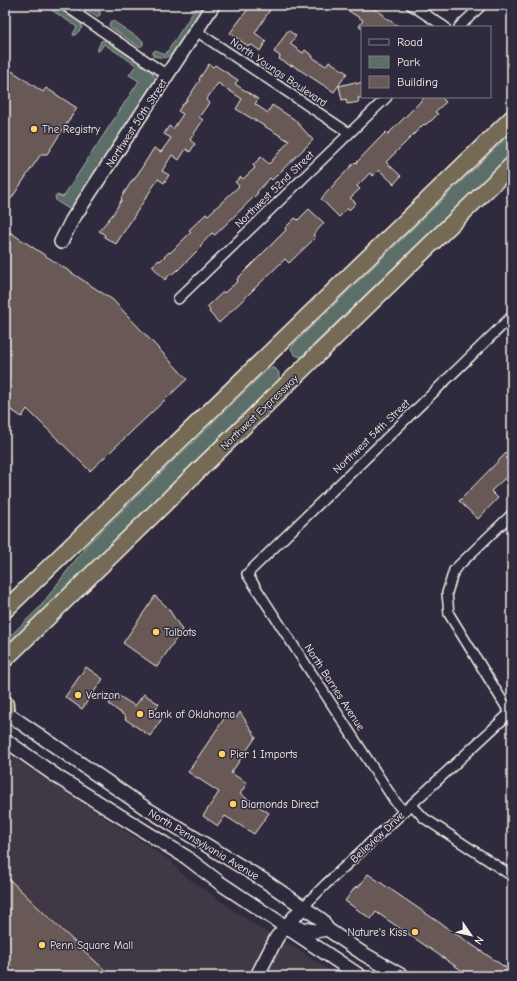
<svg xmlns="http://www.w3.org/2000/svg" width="517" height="981" viewBox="0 0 517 981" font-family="'Comic Neue',sans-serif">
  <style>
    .built { fill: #403844 }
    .green { fill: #5c6e67; stroke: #a8b0a8 }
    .building { fill: #685856; stroke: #f4f1e8 }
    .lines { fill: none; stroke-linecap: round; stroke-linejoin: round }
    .street-casing { stroke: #f4f1e8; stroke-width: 12 }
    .secondary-casing { stroke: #f4f1e8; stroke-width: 16 }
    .highway-casing { stroke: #f4f1e8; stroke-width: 19 }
    .street { stroke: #2f2a3d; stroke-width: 9 }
    .secondary { stroke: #2f2a3d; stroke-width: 13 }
    .highway { stroke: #746b55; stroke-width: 16 }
    .poi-dot { fill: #ffd166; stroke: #2f2a3d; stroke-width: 1.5 }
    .labels { text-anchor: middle; stroke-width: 3; stroke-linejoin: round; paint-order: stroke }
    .street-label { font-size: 11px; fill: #f4f1e8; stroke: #2f2a3d }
    .poi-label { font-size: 11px; fill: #f4f1e8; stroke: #2f2a3d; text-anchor: start }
  </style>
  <rect width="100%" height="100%" fill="#2f2a3d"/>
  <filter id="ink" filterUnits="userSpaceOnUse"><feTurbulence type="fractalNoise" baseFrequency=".025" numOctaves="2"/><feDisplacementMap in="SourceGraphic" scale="8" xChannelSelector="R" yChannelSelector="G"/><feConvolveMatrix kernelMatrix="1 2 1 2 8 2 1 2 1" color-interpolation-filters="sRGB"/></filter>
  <g filter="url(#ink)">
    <path class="built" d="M5 752 170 860 181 873 259 928 290 944 338 976H5Z"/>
    <path class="green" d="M44 5H55L81 23 82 28 74 36 73 34 77 27Z
      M78 5H90L100 11V15L96 17Z
      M198 5H207L173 54 165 58 153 56V52L156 50 165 55Z
      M111 21H113L143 41V45L139 47 110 27 109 24Z
      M106 40 148 68 154 75 155 81 73 208 69 209 56 201 55 196 57 195 63 197 139 81 129 75 136 65 104 44 99 51H97L101 41Z
      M512 132V153L303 355 300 357 295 355 291 349 293 345Z
      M271 368H275L279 373V380L5 647V641L40 607 86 546 267 370Z"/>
    <path class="building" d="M251 5H273L255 33 266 41 260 51 252 45 248 46 230 33Z
      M339 5H366L371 8 372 7 384 15 383 16 400 27H359L363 20Z
      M288 30 296 36 290 44 303 53 305 50 313 56 312 57 326 66 329 61 347 73 334 92 292 65 291 66 279 59 280 56 274 52Z
      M209 64 213 67 215 65 238 80 235 84 258 99 255 104 268 113 272 105 294 119 313 140 272 180 270 178 257 192 258 193 215 235 212 233 200 246 201 247 177 271V270L171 275 170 274 165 280 152 266 159 260 160 261 169 252 170 253 191 232 189 230 206 214 208 215 239 186 235 182 241 177 243 179 255 168 253 165 261 157 269 164 289 141 236 109 242 99 218 83 206 100 209 103 199 117 203 120 190 140 195 144 190 152 186 149 179 160 172 155 162 171 169 175 164 183 158 179 116 244 104 237 105 235 99 231 113 214 122 199 121 198 133 179 134 180 154 148 161 152 171 138 164 134 169 126 173 129 183 114 178 111 183 104H184L200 80 199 79Z
      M12 71 43 92 46 88 77 108 47 154H41L11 199 5 195V81Z
      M355 82 356 84 362 82V97L358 98 359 102 347 104 346 99 342 100 339 86Z
      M425 97H441L446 102 435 112 438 114 431 121H430L425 125 424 124 386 162 401 176 394 184 379 170 373 176 370 173 357 186 360 189 350 198 356 203 349 210 347 209 339 217 321 199 337 181 355 162 356 163 377 141 386 132 388 134Z
      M309 209 324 223 313 235 315 238 289 263 285 259 219 323 209 312 210 310 207 307 223 292 224 293 238 281 237 279 286 230 285 228 295 218 298 220Z
      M5 229 113 300 187 379 90 471 27 409 22 417 5 406Z
      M512 447V485L505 478 491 491 498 498 478 519 459 501Z
      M155 596 168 608 182 630 157 667 123 643Z
      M86 667 103 679 82 709 65 697Z
      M116 694 135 706 144 694 159 704 154 711 163 717 150 736 125 719 126 717 109 704Z
      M240 712 256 737 231 773 247 783 240 794 269 813 254 834 225 816 218 826 203 816 219 792 188 772 228 713 236 718Z
      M368 874 512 972V976H470L376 912 371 919 345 901 356 886 358 888Z
      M5 875 46 915 111 976H5Z"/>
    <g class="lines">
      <g class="street-casing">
        <path id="street" d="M64 5 167 75
          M411 5 445 27
          M459 27 482 5
          M196 31 349 133
          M178 299 387 97
          M510 713 449 614 447 593 454 570 512 514
          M412 805 424 818 512 876
          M404 812 394 800 247 574 512 316
          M303 907 326 884 512 711"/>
      </g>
      <g class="secondary-casing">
        <path id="secondary" d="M61 242 72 220 213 5
          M5 712 144 807 265 881 322 920 327 929 362 953 402 976
          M5 740 59 778 186 857 220 883 360 976
          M290 927 316 931 327 929
          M257 976 277 937 303 907"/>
      </g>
      <g class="highway-casing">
        <path id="highway" d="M5 610 512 118
          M5 659 512 165
          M5 704V712"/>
      </g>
      <use href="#street" class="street"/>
      <use href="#secondary" class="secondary"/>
      <use href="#highway" class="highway"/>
    </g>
  </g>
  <g class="poi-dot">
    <circle cx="34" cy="129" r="4"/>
    <circle cx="156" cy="632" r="4"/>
    <circle cx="78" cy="695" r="4"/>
    <circle cx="140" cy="714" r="4"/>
    <circle cx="222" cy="754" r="4"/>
    <circle cx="233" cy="804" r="4"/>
    <circle cx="415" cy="932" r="4"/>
    <circle cx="42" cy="945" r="4"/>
  </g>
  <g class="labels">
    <g class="street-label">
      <text transform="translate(279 72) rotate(34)" y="4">North Youngs Boulevard</text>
      <text transform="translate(136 123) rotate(-57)" y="4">Northwest 50th Street</text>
      <text transform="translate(274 189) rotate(-44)" y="4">Northwest 52nd Street</text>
      <text transform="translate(259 412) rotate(-44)" y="4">Northwest Expressway</text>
      <text transform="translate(371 436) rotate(-44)" y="4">Northwest 54th Street</text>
      <text transform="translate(335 687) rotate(57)" y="4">North Barnes Avenue</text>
      <text transform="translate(377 837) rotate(-43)" y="4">Belleview Drive</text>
      <text transform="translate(204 844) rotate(31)" y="4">North Pennsylvania Avenue</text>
    </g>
    <g class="poi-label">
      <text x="42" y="133">The Registry</text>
      <text x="164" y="636">Talbots</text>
      <text x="86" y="699">Verizon</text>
      <text x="148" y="718">Bank of Oklahoma</text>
      <text x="230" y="758">Pier 1 Imports</text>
      <text x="241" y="808">Diamonds Direct</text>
      <text x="407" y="936" text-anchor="end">Nature's Kiss</text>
      <text x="50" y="949">Penn Square Mall</text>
    </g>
  </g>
  <rect width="517" height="981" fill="none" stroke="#2f2a3d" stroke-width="20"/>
  <rect x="10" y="10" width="497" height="961" fill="none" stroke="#f4f1e8" stroke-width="1.5" filter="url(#ink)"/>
  <rect x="361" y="26" width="130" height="72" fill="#2f2a3d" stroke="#7e7a81"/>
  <rect x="369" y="39" width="20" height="6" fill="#2f2a3d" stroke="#7e7a81"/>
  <text x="397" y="46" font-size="12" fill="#f4f1e8">Road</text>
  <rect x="369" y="56" width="20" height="12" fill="#5c6e67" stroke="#7e7a81"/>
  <text x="397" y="66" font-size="12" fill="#f4f1e8">Park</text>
  <rect x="369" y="76" width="20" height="12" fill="#685856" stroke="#7e7a81"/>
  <text x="397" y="86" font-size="12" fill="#f4f1e8">Building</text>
  <g transform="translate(471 935) rotate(124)" stroke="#2f2a3d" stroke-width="3" paint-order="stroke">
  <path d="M0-3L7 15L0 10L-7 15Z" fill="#f4f1e8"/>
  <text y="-6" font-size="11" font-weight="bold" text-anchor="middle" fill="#f4f1e8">N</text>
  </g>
</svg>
